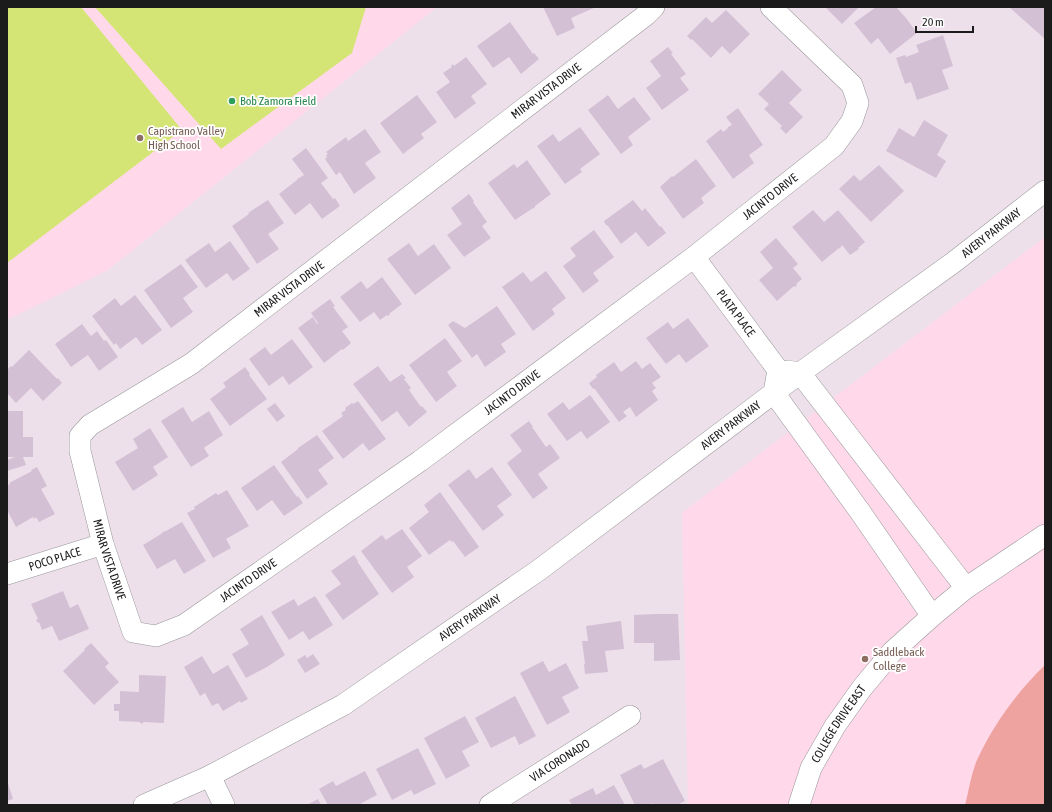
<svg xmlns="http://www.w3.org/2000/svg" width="1052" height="812" viewBox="0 0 1052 812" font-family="'Asap Condensed',sans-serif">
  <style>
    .education { fill: #ffd8ea }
    .grass { fill: #eea3a0 }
    .pitch { fill: #d5e575 }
    .building { fill: #d4c0d5 }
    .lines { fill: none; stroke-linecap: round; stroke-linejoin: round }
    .minor-casing { stroke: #989898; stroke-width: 22 }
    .minor { stroke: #fff; stroke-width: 21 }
    .leisure-dot { fill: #2e9e5b; stroke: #fff; stroke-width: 1.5 }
    .education-dot { fill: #8d6e63; stroke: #fff; stroke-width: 1.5 }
    .labels { text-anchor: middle; stroke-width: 3.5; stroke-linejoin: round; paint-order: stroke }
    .street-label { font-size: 12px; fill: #1b1b1b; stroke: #fff }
    .leisure-label { font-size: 12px; fill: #27864d; stroke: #fff; text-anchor: start }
    .education-label { font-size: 12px; fill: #785e54; stroke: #fff; text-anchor: start }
  </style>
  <rect width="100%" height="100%" fill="#eee0eb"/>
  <path class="education" d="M7 7H437L108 270 7 320Z
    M1045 237V805H688L682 513Z"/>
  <path class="grass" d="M1045 665V805H965C969 791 971 774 977 760 993 725 1017 692 1045 665Z"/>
  <path class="pitch" d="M7 7H81L182 130 7 263Z
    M95 7H366L352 53 221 149Z"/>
  <path class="building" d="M543 7H596L571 18 575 28 557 36Z
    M825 7H859L842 24Z
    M876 7H896L906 18 917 33 890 54 878 38 871 44 854 23Z
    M1009 7H1045V39Z
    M726 10 750 34 730 54 722 46 711 58 692 39 691 40 687 36 706 17 712 23Z
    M510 22 533 54 534 53 539 59 521 74 509 57 493 68 477 46Z
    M943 35 953 66 942 70 949 89 917 100 911 82 905 84 896 58 905 55 906 57 919 52 916 45Z
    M668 47 673 53 671 54 686 74 680 78 689 90 662 110 646 88 661 76 650 61Z
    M466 57 487 84 471 96 476 103 455 119 436 92 450 82 443 73 452 67 451 66 453 64 454 66Z
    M782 70 802 90 789 103 803 117 786 134 780 128 782 126 764 109 769 104 758 94Z
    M417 95 437 122 421 134 424 138 403 154 380 123Z
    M608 95 618 109 634 97 651 119 628 137 633 145 621 154 588 110Z
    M738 108 763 145 749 155 754 163 733 179 706 141 721 129 723 132 728 128V127L732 125 726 117Z
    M924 120 948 135 937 155 946 161 936 178 886 151 899 128 914 137Z
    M580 127 600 154 580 169 582 172 565 184 537 146 553 134 559 142Z
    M365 129 381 152 365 163 376 178 354 194 340 172 336 175 325 159 327 157 326 155 328 154 326 152 346 137 348 141Z
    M306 148 328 178 321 183 333 199 335 198 340 206 322 219 310 203 295 215 279 194 297 180V179L304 175 292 159Z
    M696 159 716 186 701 198 704 203 683 219 660 187 672 176 673 177Z
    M527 160 551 194 535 206V207L533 209V208L515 220 488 183 514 164 517 168Z
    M879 165 904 191 871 222 839 189 854 175 860 181Z
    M469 194 474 201 473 202 487 222 482 226 491 238 464 257 447 235 462 224 451 208Z
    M268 200 284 223 268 234 279 249 257 264 232 226 249 214 248 213Z
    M633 200 642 211 645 208 660 227 661 226 666 233 648 247 636 232 621 244 608 226 605 224 604 221Z
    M813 210 824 222 838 210 865 242 858 248 859 249 850 255 842 245 841 247 839 249V248L822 262 792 227Z
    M594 230 614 257 593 273 599 281 583 293 563 266 576 256 570 248Z
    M776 238 798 264 793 268 802 279 796 284 797 285 795 287 794 286 777 301 759 280 773 268 760 252Z
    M230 241 250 269 233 281 227 273 206 288 185 260 209 243 215 252Z
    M409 243 418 256 434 244 451 268 415 295 387 259Z
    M181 264 198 287 183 298 193 312 171 328 144 290Z
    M546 271 566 298 552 309 555 314 533 331 502 287 523 272 531 282Z
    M382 277 402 304 389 314 390 315 388 316 387 315 380 320 374 312 360 322 340 297 361 281 367 289Z
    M135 295 162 330 142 345 136 337 120 349 116 343 114 345 92 316 115 298 121 306Z
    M330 299 335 306 333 307 348 327 342 331 351 343 343 350 342 349 324 363 298 328 313 317 317 324 318 323 311 313Z
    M497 306 516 334 501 344 506 352 485 367 477 354 472 358 448 325 453 321 465 328Z
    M688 318 709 346 686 363 679 354 666 364 646 338 668 322 673 329Z
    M82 324 91 336 97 331 104 341 106 340 118 357 99 371 88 355 71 367 55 344Z
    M445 338 462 361 447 372 457 386 436 402 409 365Z
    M292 339 313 367 289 385 283 376 269 386 249 359 265 347 271 355Z
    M29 350 57 379 58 378 62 383 43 401 31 388 16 403 7 393V370L11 366 12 367Z
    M636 361 642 369 650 363 661 377 652 383 656 388 652 391 658 400 636 417 630 407 623 412 627 416 619 422 594 388 593 389 589 383 597 377 596 375 614 362 621 372Z
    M378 366 390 382 402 374 406 378 404 379 411 388 409 390 421 407 422 406 427 412 409 427 397 411 382 422 353 384Z
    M245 367 250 374 249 375 267 399 230 426 210 399 226 387 223 383Z
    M590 395 610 422 587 439 581 431 567 441 547 414 563 402 569 410Z
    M358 401 386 439 369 451 363 443 343 459 322 431 343 416 341 413 346 410 345 408 352 403 353 404Z
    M275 403 285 416 277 422 267 409Z
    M183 407 192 422 209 411 223 435 205 447 204 448 209 456 191 467 161 421Z
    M7 411H23V437H33V457H23L26 465 7 471V460L15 457H7Z
    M529 421 533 427H532L546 447 550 444 560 458 538 474 548 488 533 499 507 463 522 451 510 435Z
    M150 428 168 457 153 467 158 475 133 491 115 462 138 448 133 439Z
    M317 435 334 458 318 470 328 484 307 499 281 462 298 449V448Z
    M274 465 297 497 298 496 303 503 284 516 272 500 257 511 241 488Z
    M37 467 47 486 41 489 55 514 39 522 36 517 34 519 33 517 16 527 7 510V486L10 484 9 483 32 471 31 470Z
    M492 467 512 495 497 506 504 515 483 531 448 485 469 469 476 479Z
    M227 490 249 526 226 539 231 548 213 558 187 513 195 509 194 507 216 493 218 495Z
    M440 492 479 547 465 557 453 541 451 542 450 540 429 555 409 528 429 512 424 505Z
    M182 522 206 561 184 574 175 559 157 569 143 545 161 534 164 531V532Z
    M402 529 422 556 407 567 414 577 392 593 361 551 382 535 386 540Z
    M354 555 358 561H357L379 594 343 620 325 595 341 584 331 571Z
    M63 591 70 608 78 604 89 629 59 641 52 626 42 630 39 622 38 623 36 620 38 619 31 604Z
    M315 596 333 625 309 640 303 631 289 640 271 612 294 599 298 606Z
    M654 614H678L680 660 654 661V643H634V615Z
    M262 615 285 655 267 667 246 678 232 654 249 644 240 629Z
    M621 621 624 649 605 651 608 672 585 674 584 664H585L582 641H588L586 626Z
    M91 643 109 663 105 667 119 682 94 705 63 671 85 650 84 649Z
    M313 654 320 664 305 673 297 660 305 655 307 658Z
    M202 656 213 674 228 665 248 699 241 703 240 701 223 711 218 703 212 706 205 693 200 696 184 667Z
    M543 661 549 672 566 663 579 688 562 697 570 712 547 725 520 673Z
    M139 675 166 676 164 723 143 722V724L140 723V722L119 721V711H114V704H120V691L139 692Z
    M515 696 536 736 519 745 515 736 491 748 475 718Z
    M465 716 479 742 462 751 470 766 446 779 424 738Z
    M418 748 436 784 414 795 411 790 392 800 376 769Z
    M663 759 685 801 677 805H653V803L649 805H635L620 775 641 764 644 769Z
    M365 771 377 795 360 804 361 805H328L319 789 333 781 336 786Z
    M7 780 13 799 7 801Z
    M614 785 625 805H572L569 800 593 788 596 795Z
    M318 799 321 805H307Z"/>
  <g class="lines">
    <g class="minor-casing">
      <g id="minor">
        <path id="s1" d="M654 7 646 15 191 364 90 425 80 436V451L103 544 133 632 156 636 184 625 420 461 694 257 834 146 852 121 858 103 852 85 771 7"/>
        <path id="s2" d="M694 257 778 370"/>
        <path d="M778 370 774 393 861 513 932 616"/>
        <path d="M787 371 800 373 966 588"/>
        <path id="s3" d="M7 574 103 544"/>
        <path d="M210 776 224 805"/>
        <path id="s4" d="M144 805 210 776 343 705 539 570 800 373 954 262 1045 191"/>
        <path id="s5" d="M490 805 630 716"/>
        <path id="s6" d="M799 805 811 768 835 726 862 688 892 652 932 616 966 588 1045 535"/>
      </g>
    </g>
    <use href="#minor" class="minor"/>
  </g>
  <circle class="leisure-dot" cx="232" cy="101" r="4"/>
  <g class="education-dot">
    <circle cx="140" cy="138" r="4"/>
    <circle cx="865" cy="659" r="4"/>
  </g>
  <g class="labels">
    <g class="street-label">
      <text transform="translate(546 91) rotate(-37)" y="4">MIRAR VISTA DRIVE</text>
      <text dy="4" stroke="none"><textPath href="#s1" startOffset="1701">JACINTO DRIVE</textPath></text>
      <text dy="4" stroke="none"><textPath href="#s4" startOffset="1025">AVERY PARKWAY</textPath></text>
      <text transform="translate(289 289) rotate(-37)" y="4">MIRAR VISTA DRIVE</text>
      <text dy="4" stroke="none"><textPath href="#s2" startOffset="70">PLATA PLACE</textPath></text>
      <text dy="4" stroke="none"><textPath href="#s1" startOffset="1377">JACINTO DRIVE</textPath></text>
      <text dy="4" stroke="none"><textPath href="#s4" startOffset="701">AVERY PARKWAY</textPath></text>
      <text dy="4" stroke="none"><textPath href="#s3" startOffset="50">POCO PLACE</textPath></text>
      <text dy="4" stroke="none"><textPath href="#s1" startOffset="845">MIRAR VISTA DRIVE</textPath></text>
      <text dy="4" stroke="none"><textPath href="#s1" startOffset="1053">JACINTO DRIVE</textPath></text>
      <text dy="4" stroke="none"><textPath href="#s4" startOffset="377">AVERY PARKWAY</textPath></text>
      <text dy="4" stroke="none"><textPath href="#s6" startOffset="91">COLLEGE DRIVE EAST</textPath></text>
      <text dy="4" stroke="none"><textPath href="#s5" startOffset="83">VIA CORONADO</textPath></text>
    </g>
    <g class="leisure-label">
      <text x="240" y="105">Bob Zamora Field</text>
    </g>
    <g class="education-label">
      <text x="148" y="135">Capistrano Valley<tspan x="148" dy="14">High School</tspan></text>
      <text x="873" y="656">Saddleback<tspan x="873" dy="14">College</tspan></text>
    </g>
  </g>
  <rect width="1052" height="812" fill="none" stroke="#1b1b1b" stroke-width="16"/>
  <path d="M916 26v6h57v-6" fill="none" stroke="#1b1b1b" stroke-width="2"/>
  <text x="922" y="26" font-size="12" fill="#1b1b1b" stroke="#ffffff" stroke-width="3" paint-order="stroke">20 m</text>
</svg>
